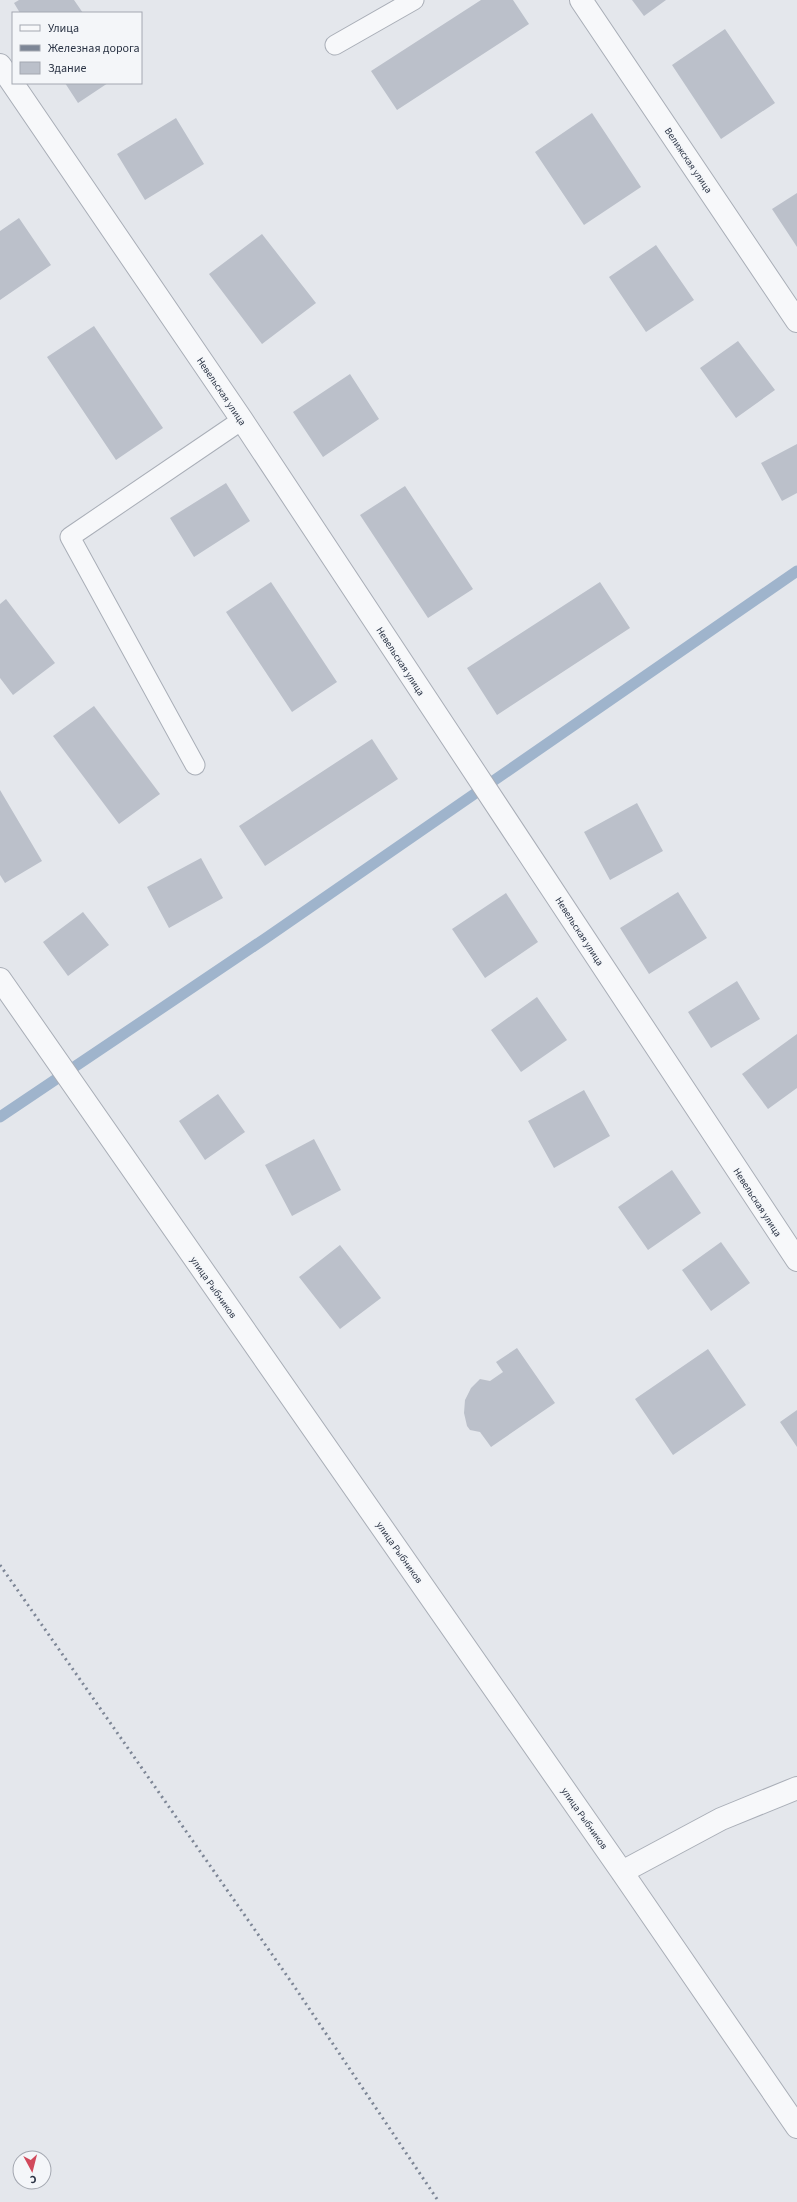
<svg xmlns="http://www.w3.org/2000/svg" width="797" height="2202" viewBox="0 0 797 2202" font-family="'Source Sans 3',sans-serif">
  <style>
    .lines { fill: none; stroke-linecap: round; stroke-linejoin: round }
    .stream { stroke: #9fb4cc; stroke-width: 11 }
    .building { fill: #bbc0ca }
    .lane-casing { stroke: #a9aeb7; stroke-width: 21 }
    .street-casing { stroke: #a9aeb7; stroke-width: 24 }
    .lane { stroke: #f7f8fa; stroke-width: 19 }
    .street { stroke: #f7f8fa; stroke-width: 22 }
    .rail { stroke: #7d8696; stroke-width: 3; stroke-dasharray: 2 4; stroke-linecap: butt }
    .labels { text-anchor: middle; stroke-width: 3; stroke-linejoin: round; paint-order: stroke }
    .street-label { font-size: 10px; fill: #2b3445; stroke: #f4f6f9 }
  </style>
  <rect width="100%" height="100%" fill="#e4e7ec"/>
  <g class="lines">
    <path class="stream" d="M0 1117 266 938 797 571"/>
  </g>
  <path class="building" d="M19 0H74L83 13H20L14 3Z
    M481 0H513L529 24 397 110 371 71Z
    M632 0H666L644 16Z
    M725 29 775 103 721 139 672 65Z
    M65 83H108L78 103Z
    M592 113 641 187 584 225 535 152Z
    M176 118 204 164 145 200 117 154Z
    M797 193V247L772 209Z
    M19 218 51 265 0 300V231Z
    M262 234 316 303 262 344 209 274Z
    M656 245 694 300 646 332 609 277Z
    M94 326 163 428 116 460 47 357Z
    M738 341 775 390 736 418 700 368Z
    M350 374 379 419 323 457 293 412Z
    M797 444V493L782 501 761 463Z
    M226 483 250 521 194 557 170 518Z
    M405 486 473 589 428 618 360 515Z
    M271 582 337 682 292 712 226 612Z
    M600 582 630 628 497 715 467 668Z
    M6 599 55 663 13 695 0 678V604Z
    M94 706 160 794 119 824 53 736Z
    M372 739 398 779 265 866 239 826Z
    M0 790 42 861 5 883 0 875Z
    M637 803 663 851 610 880 584 832Z
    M201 858 223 898 169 928 147 887Z
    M678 892 707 938 649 974 620 928Z
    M506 893 538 942 485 978 452 929Z
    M83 912 109 945 68 976 43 942Z
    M737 981 760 1019 711 1048 688 1012Z
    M537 997 567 1040 521 1072 491 1030Z
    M797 1034V1088L768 1109 742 1074Z
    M584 1090 610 1136 554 1168 528 1121Z
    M218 1094 245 1132 205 1160 179 1121Z
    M314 1139 341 1190 292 1216 265 1165Z
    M672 1170 701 1213 648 1250 618 1207Z
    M721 1242 750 1283 711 1311 682 1270Z
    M340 1245 381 1298 340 1329 299 1277Z
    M517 1348 555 1403 491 1447 480 1432 470 1430 467 1426 464 1413 465 1400 471 1388 480 1379 490 1381 503 1372 496 1362Z
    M708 1349 746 1405 673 1455 635 1399Z
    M797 1410V1447L780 1422Z"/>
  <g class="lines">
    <g class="lane-casing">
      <path id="lane" d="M335 45 414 0
        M195 765 70 537 242 420"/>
    </g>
    <g class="street-casing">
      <path id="street" d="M581 0 797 321
        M0 65 242 420 797 1260
        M0 979 622 1872 797 2127
        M622 1872 721 1819 797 1788"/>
    </g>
    <use href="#lane" class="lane"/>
    <use href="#street" class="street"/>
    <path class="rail" d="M0 1565 292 1983 439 2202"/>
  </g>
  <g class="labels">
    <g class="street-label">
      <text transform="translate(689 160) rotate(56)" y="4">Велижская улица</text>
      <text transform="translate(222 391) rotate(56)" y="4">Невельская улица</text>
      <text transform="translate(401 661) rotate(57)" y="4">Невельская улица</text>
      <text transform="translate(580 931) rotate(57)" y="4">Невельская улица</text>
      <text transform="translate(758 1202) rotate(57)" y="4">Невельская улица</text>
      <text transform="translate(214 1287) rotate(55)" y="4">улица Рыбников</text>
      <text transform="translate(400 1552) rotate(55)" y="4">улица Рыбников</text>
      <text transform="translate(585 1818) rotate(55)" y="4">улица Рыбников</text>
    </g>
  </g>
  <rect x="12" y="12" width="130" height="72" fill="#f4f6f9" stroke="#a4a8b1"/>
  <rect x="20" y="25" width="20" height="6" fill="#f7f8fa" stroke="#a4a8b1"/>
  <text x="48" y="32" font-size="12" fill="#2b3445">Улица</text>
  <rect x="20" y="45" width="20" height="6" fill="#7d8696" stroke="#a4a8b1"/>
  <text x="48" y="52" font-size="12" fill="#2b3445">Железная дорога</text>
  <rect x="20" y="62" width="20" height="12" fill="#bbc0ca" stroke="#a4a8b1"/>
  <text x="48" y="72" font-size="12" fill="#2b3445">Здание</text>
  <g transform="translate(32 2170) rotate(173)"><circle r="19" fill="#f4f6f9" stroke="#a4a8b1"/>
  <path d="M0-3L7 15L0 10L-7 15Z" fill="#d1495b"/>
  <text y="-6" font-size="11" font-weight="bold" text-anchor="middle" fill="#2b3445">С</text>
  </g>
</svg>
